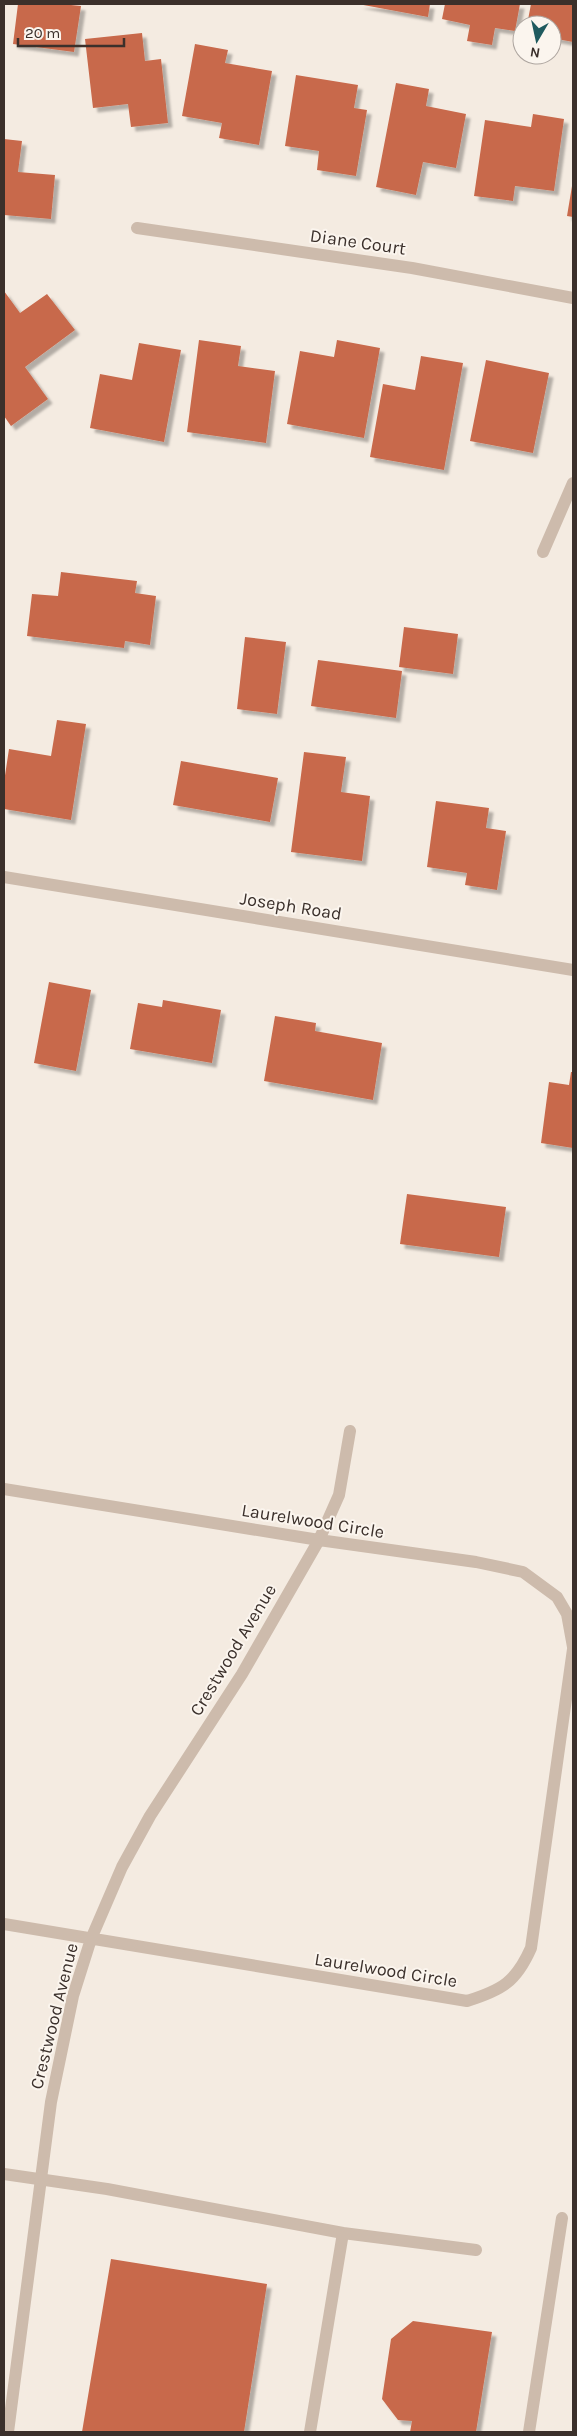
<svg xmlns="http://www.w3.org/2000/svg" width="577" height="2436" viewBox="0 0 577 2436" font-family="Karla,sans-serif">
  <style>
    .building { fill: #c8694b; filter: url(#shadow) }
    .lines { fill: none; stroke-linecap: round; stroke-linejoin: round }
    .service { stroke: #cdbbac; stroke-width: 12 }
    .minor { stroke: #cdbbac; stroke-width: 12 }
    .labels { text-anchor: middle; stroke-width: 4; stroke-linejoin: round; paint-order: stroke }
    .street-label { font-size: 18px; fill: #3b302b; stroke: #fbf5ee }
  </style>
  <defs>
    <filter id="shadow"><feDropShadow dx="4.5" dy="4.5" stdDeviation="1" flood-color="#0004"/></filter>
  </defs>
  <rect width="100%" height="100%" fill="#f4ebe1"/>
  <path class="building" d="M18 4H61L81 6 74 52 13 44Z
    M358 4H430L428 17Z
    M445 4H520L515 31 495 28 492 45 467 41 470 25 442 19Z
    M531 4H573V42L552 38V25H527Z
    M142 33 145 61 161 59 168 123 131 127 128 104 93 108 85 39Z
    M195 44 228 50 225 63 272 71 259 145 219 138 222 123 182 116Z
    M296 75 358 85 354 108 367 110 356 176 317 170 319 151 285 146Z
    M396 83 429 89 426 106 466 114 456 168 423 162 416 195 376 187Z
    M533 114 564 119 554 191 515 186 513 201 474 196 485 120 531 127Z
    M4 139 22 141 18 172 55 175 51 219 4 215Z
    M572 186H573V217L567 216Z
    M4 291 20 313 47 294 75 330 25 367 48 399 11 426 4 416Z
    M199 340 241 346 238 366 275 371 266 443 187 432Z
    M337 340 380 348 364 438 287 424 300 351 334 357Z
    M139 343 181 350 164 442 90 428 100 374 132 380Z
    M421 356 463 363 444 470 370 457 383 384 415 390Z
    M486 360 549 373 533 453 470 441Z
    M61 572 137 581 135 593 156 596 150 645 125 641 124 648 27 636 32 594 58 596Z
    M404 627 458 634 453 674 399 667Z
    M245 637 286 642 277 714 237 709Z
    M318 660 402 671 396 718 311 706Z
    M57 720 86 724 71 820 4 809V782L9 749 51 756Z
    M304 752 346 757 341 792 370 796 362 861 291 852Z
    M181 761 278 778 270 822 173 805Z
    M436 801 489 808 486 828 506 831 497 890 465 885 467 873 427 867Z
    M49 982 91 990 76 1071 34 1063Z
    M163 1000 221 1010 212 1063 130 1049 138 1003 162 1007Z
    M275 1016 316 1023 315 1031 382 1043 373 1100 264 1081Z
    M571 1072H573V1148L541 1143 549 1082 569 1085Z
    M407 1194 506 1207 499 1257 400 1244Z
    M111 2259 267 2284 244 2432H82Z
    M413 2321 492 2332 476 2432H410L412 2421 398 2420 382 2399 391 2339Z"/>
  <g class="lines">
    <path class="service" d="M4 2174 107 2189 343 2233 310 2432
      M343 2233 476 2250
      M529 2432 562 2218"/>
    <path class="minor" d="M137 228 412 268 573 298
      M543 552 573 483
      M4 877 573 970
      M4 1489 319 1540 476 1562 523 1572 557 1597 567 1614 573 1647
      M4 1924 467 2001C502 1990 516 1982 531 1948L573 1649
      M8 2432 51 2102 73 1996 91 1939 122 1867 150 1816 242 1674 319 1540 339 1495 350 1431"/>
  </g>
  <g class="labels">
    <g class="street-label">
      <text transform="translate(358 242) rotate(8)" y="6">Diane Court</text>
      <text transform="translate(291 906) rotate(9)" y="6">Joseph Road</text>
      <text transform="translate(313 1521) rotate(9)" y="6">Laurelwood Circle</text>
      <text transform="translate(233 1650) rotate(-59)" y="6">Crestwood Avenue</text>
      <text transform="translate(386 1970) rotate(9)" y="6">Laurelwood Circle</text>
      <text transform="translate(54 2016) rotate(-76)" y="6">Crestwood Avenue</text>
    </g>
  </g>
  <rect width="577" height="2436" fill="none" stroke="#3b302b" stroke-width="10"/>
  <g transform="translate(537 40) rotate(189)"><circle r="24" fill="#fbf5ee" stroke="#aea6a0"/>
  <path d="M0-4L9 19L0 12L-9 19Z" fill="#1f5a5e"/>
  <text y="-8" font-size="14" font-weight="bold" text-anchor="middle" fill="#3b302b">N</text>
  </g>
  <path d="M18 38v8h106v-8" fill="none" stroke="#3b302b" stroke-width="2.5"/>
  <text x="25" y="38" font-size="15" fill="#3b302b" stroke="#fbf5ee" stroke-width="4" paint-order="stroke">20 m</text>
</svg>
